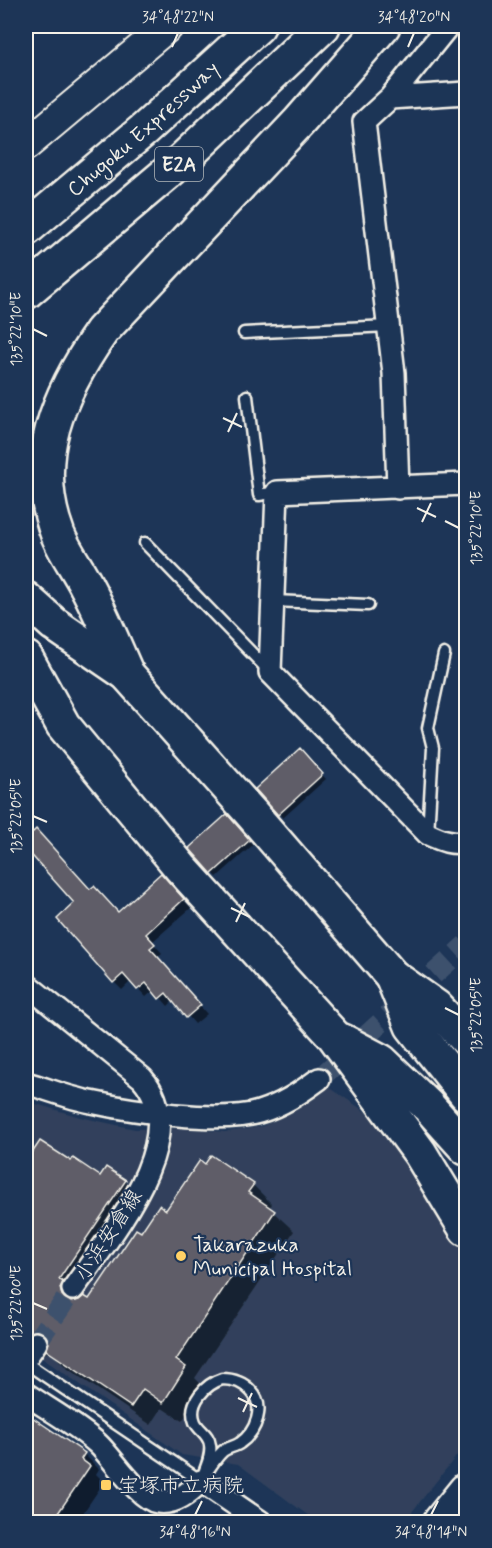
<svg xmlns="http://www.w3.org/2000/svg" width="492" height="1548" viewBox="0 0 492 1548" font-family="Mynerve,'Klee One',sans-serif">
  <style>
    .built { fill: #30415c }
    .shadow { fill: #0007 }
    .building { fill: #5e5d68; stroke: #f4f1e8; stroke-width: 1.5 }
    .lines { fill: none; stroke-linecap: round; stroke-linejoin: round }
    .minor-tunnel { stroke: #3d516d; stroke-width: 21; stroke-dasharray: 21 10; stroke-linecap: butt }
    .service-casing { stroke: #f4f1e8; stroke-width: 15 }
    .minor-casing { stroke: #f4f1e8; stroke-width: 26 }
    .secondary-casing { stroke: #f4f1e8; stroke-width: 34 }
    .motorway-casing { stroke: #f4f1e8; stroke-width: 38 }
    .service { stroke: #1d3557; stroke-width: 10 }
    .minor { stroke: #1d3557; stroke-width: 21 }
    .secondary { stroke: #1d3557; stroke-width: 30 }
    .motorway { stroke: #1d3557; stroke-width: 33 }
    .ticks { fill: none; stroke: #f4f1e8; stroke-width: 2 }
    .poi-dot { fill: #ffd166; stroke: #1d3557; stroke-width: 2 }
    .labels { text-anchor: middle; stroke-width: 4.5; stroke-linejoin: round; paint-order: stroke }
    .shield { fill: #1d3557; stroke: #b4b9bc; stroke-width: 1.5 }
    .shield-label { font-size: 20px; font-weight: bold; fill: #f4f1e8 }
    .street-label { font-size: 21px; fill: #f4f1e8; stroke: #1d3557 }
    .poi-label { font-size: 21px; fill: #f4f1e8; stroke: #1d3557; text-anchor: start }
    .neatline { fill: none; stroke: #f4f1e8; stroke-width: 2 }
    .ticks-label { font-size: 15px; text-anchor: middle; fill: #f4f1e8 }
  </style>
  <rect width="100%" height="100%" fill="#1d3557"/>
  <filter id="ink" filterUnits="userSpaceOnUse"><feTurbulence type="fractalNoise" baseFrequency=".0167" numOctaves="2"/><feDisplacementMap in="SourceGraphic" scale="12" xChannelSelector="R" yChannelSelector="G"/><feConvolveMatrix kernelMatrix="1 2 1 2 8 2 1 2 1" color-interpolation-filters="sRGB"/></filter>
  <g filter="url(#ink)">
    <path class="built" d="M326 1085 382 1123 459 1236 466 1250V1444L404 1522H317L238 1464 182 1455 26 1347V1101L80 1117 135 1129 192 1128 225 1132 263 1126 312 1100Z"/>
    <path class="shadow" d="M300 750 326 779 283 818 279 814Z
      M231 820 253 845 217 877 191 848Z
      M36 831 91 890 118 914 169 883 191 908 152 942 162 953 157 957 207 1014 195 1024 174 1000 168 1006 154 990 146 997 131 981 122 990 114 982 77 903 26 847V841Z
      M40 1143 71 1163 100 1178 125 1181 144 1201 78 1299 80 1301H89L142 1234 167 1212 253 1185 272 1204 269 1208 294 1231 195 1378 204 1387 182 1421 162 1408 151 1425 68 1369 49 1351 45 1354 26 1341V1164Z
      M29 1417 84 1454 99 1469 96 1474 104 1482 77 1522H26V1421Z"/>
    <path class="building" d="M300 748 323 774 278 815 255 789Z
      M227 814 250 840 212 874 189 848Z
      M36 829 90 889 94 886 118 912 161 873 184 899 146 934 155 944 150 948 201 1005 186 1018 166 993 159 999 146 983 137 990 123 974 113 983 57 919 74 903 26 849V839Z
      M40 1141 71 1161 73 1158 100 1176 106 1167 126 1180 59 1279 63 1282 60 1288 62 1295 71 1302 79 1300 84 1296 89 1299 136 1229 141 1232 159 1205 166 1210 200 1160 205 1164 211 1155 254 1184 248 1192 275 1211 176 1360 186 1367 163 1403 143 1389 131 1407 46 1350 49 1343 44 1333 36 1330 26 1336V1162Z
      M26 1413 85 1453 81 1459 90 1466 52 1522H26Z"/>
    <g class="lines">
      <path class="minor-tunnel" d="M319 1079 466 945
        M36 1343 73 1289"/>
      <g class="service-casing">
        <path id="service" d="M244 333 389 326
          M247 396 259 495 277 492
          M145 543 270 672
          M273 601 368 605
          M428 834 433 748 428 728 444 654
          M26 1363 201 1481
          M222 1379C234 1379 243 1382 251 1391 266 1406 256 1432 240 1443 235 1447 228 1447 223 1451 214 1459 208 1471 201 1481 205 1469 212 1457 210 1445 209 1434 199 1431 195 1422 187 1403 206 1384 222 1379Z"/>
      </g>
      <g class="minor-casing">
        <path id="minor" d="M390 98 466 93
          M466 484 277 492 270 672 428 834C441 840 453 845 466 841
          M398 488 394 373 364 122 390 98 448 26
          M26 984 142 1078C195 1137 108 1238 73 1289
          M26 1083C47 1089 69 1098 91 1102 132 1111 220 1124 259 1112 282 1105 300 1093 319 1079
          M26 1358 36 1343
          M26 1394C48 1409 79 1426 98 1444 112 1457 139 1499 157 1502 175 1505 189 1493 201 1481L261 1522"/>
      </g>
      <g class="secondary-casing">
        <path id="secondary" d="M26 145 168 26"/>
      </g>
      <g class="motorway-casing">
        <g id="motorway">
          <path id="s1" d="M26 229 145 129 258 26"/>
          <path d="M26 292 180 162 323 26"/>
          <path d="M26 599 54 624 127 674 252 814 392 976 436 1007 466 1039"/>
          <path d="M26 658 63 725 181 868 334 1036 420 1153 466 1229"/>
          <path d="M127 674C114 645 102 615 87 587 78 569 66 554 58 535 29 459 58 394 102 331L299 122 383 26"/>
          <path d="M392 976 412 1026 466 1094"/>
          <path d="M343 1041 381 1061 428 1106 466 1148"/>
          <path d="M440 1522 466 1490"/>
        </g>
      </g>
      <use href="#service" class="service"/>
      <use href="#minor" class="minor"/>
      <use href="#secondary" class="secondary"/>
      <use href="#motorway" class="motorway"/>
    </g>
  </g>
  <path class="ticks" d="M172 47 178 33M408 47 414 33M33 329 47 336M223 418 242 427M228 432 237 413M417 508 436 517M445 521 459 528M422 522 431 503M33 816 47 822M231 908 250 917M236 922 245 903M445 1008 459 1015M33 1303 47 1309M238 1398 257 1407M243 1412 252 1393M195 1515 202 1501M431 1515 438 1501"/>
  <g class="poi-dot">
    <circle cx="181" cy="1256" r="6"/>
    <rect x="100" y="1479" width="12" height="12" rx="3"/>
  </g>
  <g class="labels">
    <rect class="shield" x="155" y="147" width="48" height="34" rx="4.5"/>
    <g class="shield-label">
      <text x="179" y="171">E2A</text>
    </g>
    <g class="street-label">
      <text dy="7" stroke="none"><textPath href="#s1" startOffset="154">Chugoku Expressway</textPath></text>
      <text transform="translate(108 1235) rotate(-57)" y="7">小浜安倉線</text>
    </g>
    <g class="poi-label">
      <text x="193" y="1251">Takarazuka<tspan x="193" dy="24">Municipal Hospital</tspan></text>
      <text x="118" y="1492">宝塚市立病院</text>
    </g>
  </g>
  <rect width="492" height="1548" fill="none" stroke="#1d3557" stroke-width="66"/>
  <rect x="33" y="33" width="426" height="1482" class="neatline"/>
  <g class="ticks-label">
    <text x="178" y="22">34°48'22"N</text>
    <text x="414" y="22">34°48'20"N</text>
    <text transform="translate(16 329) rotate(-90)" y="5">135°22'10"E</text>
    <text transform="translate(476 528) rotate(-90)" y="5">135°22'10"E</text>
    <text transform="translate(16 816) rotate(-90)" y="5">135°22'05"E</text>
    <text transform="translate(476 1015) rotate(-90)" y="5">135°22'05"E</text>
    <text transform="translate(16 1303) rotate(-90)" y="5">135°22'00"E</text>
    <text x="195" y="1537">34°48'16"N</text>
    <text x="431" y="1537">34°48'14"N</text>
  </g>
</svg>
